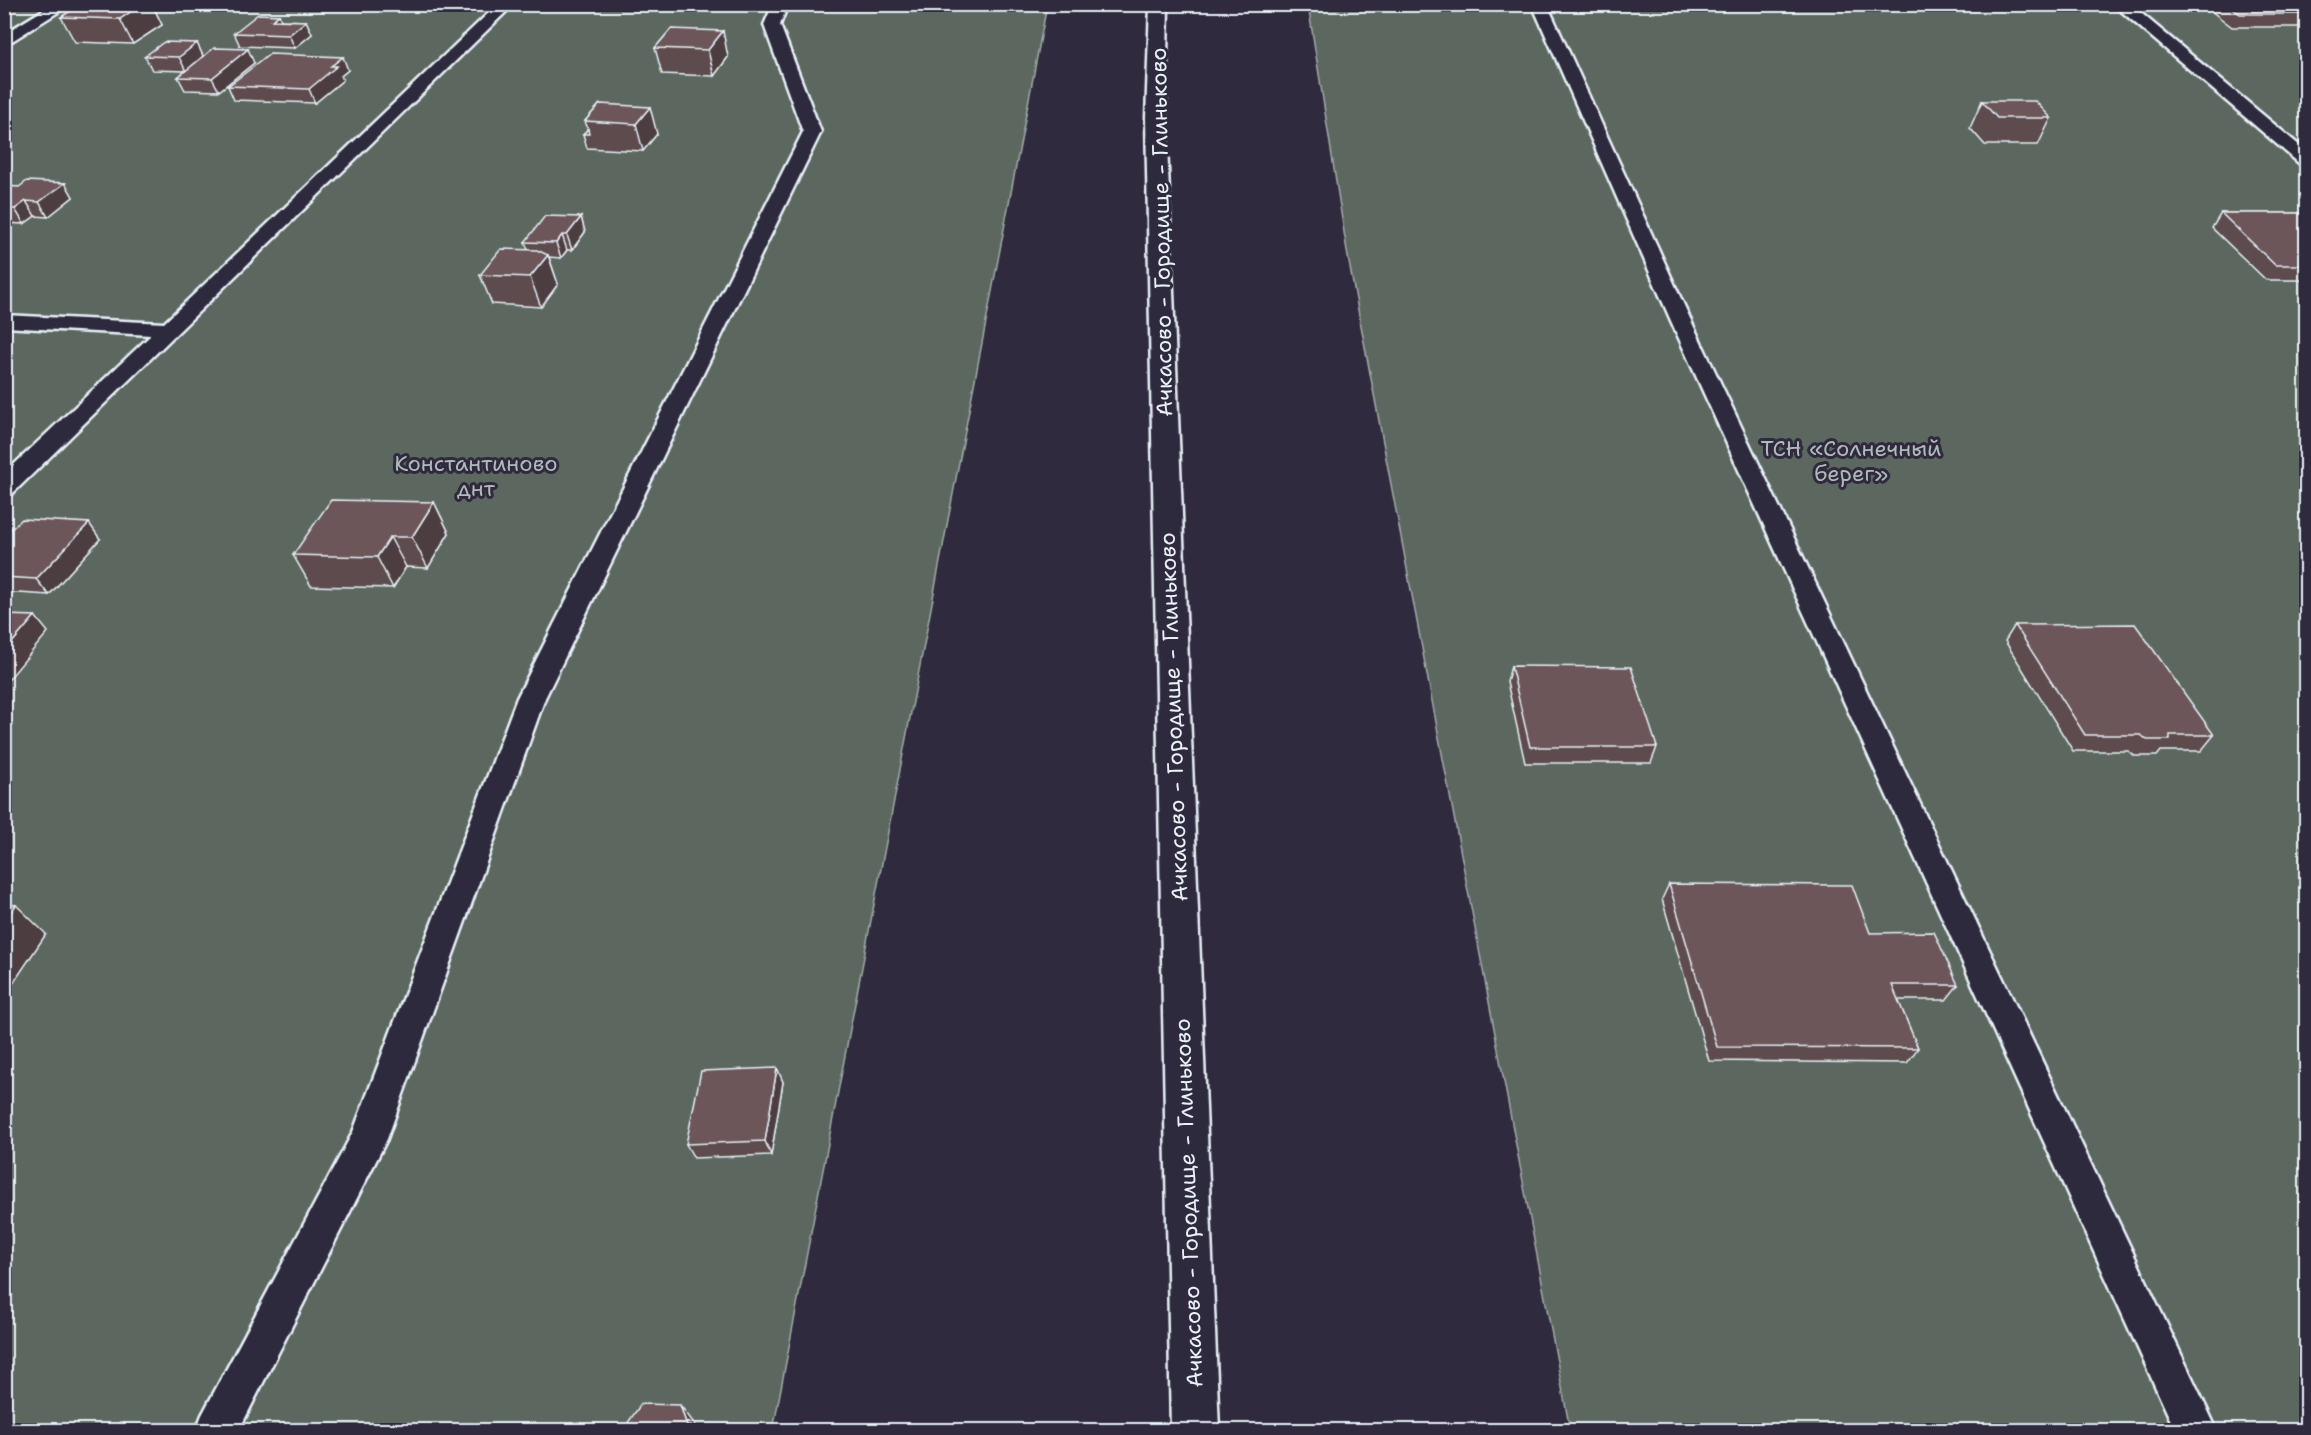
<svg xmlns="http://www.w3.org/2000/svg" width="2311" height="1435" viewBox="0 0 2311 1435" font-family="'Shantell Sans',sans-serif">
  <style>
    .green { fill: #5b685e; stroke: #a2acab; stroke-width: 1.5 }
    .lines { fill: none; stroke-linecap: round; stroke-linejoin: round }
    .service-casing { stroke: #e8f1f8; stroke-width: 5 }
    .tertiary-casing { stroke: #e8f1f8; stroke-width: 5 }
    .service { fill: #2f2a3d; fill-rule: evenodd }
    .tertiary { fill: #2f2a3d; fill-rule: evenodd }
    .wall { fill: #5d4b4d; stroke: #e8f1f8; stroke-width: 1.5 }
    .shaded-wall { fill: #4c3d3f; stroke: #e8f1f8; stroke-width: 1.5 }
    .building { fill: #6c575a; stroke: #e8f1f8; stroke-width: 1.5 }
    .labels { text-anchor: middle; stroke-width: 6; stroke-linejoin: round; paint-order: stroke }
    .street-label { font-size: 22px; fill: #e8f1f8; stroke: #2f2a3d }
    .park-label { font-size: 22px; fill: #b0baba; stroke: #2f2a3d }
  </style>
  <rect width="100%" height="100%" fill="#2f2a3d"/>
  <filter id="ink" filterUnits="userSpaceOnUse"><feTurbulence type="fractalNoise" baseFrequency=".0167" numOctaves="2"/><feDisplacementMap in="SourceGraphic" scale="12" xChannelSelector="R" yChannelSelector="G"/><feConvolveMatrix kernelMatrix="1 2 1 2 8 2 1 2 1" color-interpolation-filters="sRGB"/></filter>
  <g filter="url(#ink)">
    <path class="green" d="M5 5H1047L773 1430H5Z
      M1308 5H2306V1430H1570L1348 257Z"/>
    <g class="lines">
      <g class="service-casing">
        <path id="service" d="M53 4H71L4 46V34Z
          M498 4H514L13 493 4 495V474L151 335 4 327V315L164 323Z
          M773 4H788L780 25 821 132 545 698 387 1139 239 1430H196L202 1415 353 1132 517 698 803 132 764 25Z
          M1532 4H1547L1692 323 2217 1430H2175L1672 323Z
          M2113 4H2130L2306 151V165L2300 164Z"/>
      </g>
      <g class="tertiary-casing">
        <path id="tertiary" d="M1150 4H1168L1166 118 1219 1430H1171L1146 118Z"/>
      </g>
      <use href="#service" class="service"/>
      <use href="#tertiary" class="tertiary"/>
    </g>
    <path class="wall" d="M81 4H152L162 25 133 44 75 42 61 17Z
      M2202 4H2307V27H2232Z
      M279 15 281 20 306 21 312 34 295 48 240 46 234 33Z
      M671 29 728 57 714 76 662 74 655 48Z
      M197 43 203 56 254 63 219 91 185 90 178 77 185 71 152 70 145 56Z
      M348 70 341 76 343 80 315 103 234 100 228 86Z
      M1982 101 2051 118 2038 145H1985L1970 128Z
      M600 104 657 134 643 151 587 148 583 134 588 129 585 121Z
      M65 183 73 197 48 217 35 216 24 224 4 223V186L19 187Z
      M2221 213H2307V280H2266L2212 228Z
      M581 217 585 232 572 250H567L561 258 549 257 558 284 541 307 492 304 480 275 528 250 525 242Z
      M434 502 449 533 428 568 406 567 393 588 311 586 293 555Z
      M4 536 100 539 49 595 4 592Z
      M2015 625 2214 735 2201 751H2161L2157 756H2135L2128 751H2073L2005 641Z
      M1511 666 1657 747 1651 763H1525L1507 682Z
      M1669 884 1870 933 1958 985 1946 1000H1898L1918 1048 1907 1063 1709 1061 1662 899Z
      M777 1068 783 1082 771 1155 694 1158 686 1144Z"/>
    <path class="shaded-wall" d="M142 4H152L162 25 133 44 120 19Z
      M279 15 284 28 272 20Z
      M306 21 312 34 295 48 289 35Z
      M723 31 728 57 714 76 708 50Z
      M197 43 203 56 186 71 179 57Z
      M248 49 254 63 219 91 212 78Z
      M343 57 348 70 341 76 343 80 315 103 309 89 331 66Z
      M650 107 657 134 643 151 636 124Z
      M65 183 73 197 48 217 39 202Z
      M26 201 35 216 24 224 15 209Z
      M581 217 585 232 572 250 567 235Z
      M562 235 567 250 561 258 556 243Z
      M548 255 558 284 541 307 530 277Z
      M434 502 449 533 428 568 412 537Z
      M89 523 100 539 49 595 36 579Z
      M390 537 406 567 393 588 377 557Z
      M35 616 48 632 4 685V652Z
      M16 905 46 934 4 997V921Z
      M777 1068 783 1082 771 1155 765 1141Z
      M680 1405 696 1426 699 1431H690L687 1426Z"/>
    <path class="building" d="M81 4H142L120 19 61 17Z
      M2227 4H2307V14H2240Z
      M258 14 279 15 272 20 306 21 289 35 234 33Z
      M671 29 723 31 708 50 655 48Z
      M164 42 197 43 179 57 145 56Z
      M214 48 248 49 212 78 178 77Z
      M270 54 343 57 331 66H337L309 89 228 86Z
      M1982 101H2035L2051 118H1997Z
      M600 104 650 107 636 124 585 121Z
      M588 129 589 134H583Z
      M27 181 65 183 39 202 26 201 15 209H4V186L19 187Z
      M2221 213H2307V265H2275Z
      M545 216 581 217 567 235H562L556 243 525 242Z
      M501 249 537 250 548 255 530 277 480 275Z
      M331 500 434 502 412 537H390L377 557 293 555Z
      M22 519 89 523 36 579 4 577V536Z
      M4 615 35 616 4 652Z
      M2135 624 2214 735H2170V740H2147L2141 735H2085L2015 625Z
      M1511 666 1631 667 1657 747H1530Z
      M1669 884 1852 885 1870 933 1934 932 1958 985H1892L1918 1048 1717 1047Z
      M4 904 16 905 4 921Z
      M777 1068 765 1141 686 1144 701 1071Z
      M641 1404 680 1405 687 1426H696L695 1431H548L549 1427H625Z"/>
  </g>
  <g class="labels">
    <g class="street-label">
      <text transform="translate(1161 232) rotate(-91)" y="8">Ачкасово - Городище - Глиньково</text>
      <text transform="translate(1173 717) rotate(-92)" y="8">Ачкасово - Городище - Глиньково</text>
      <text transform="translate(1188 1203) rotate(-92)" y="8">Ачкасово - Городище - Глиньково</text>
    </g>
    <g class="park-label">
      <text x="1851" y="456">ТСН «Солнечный<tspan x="1851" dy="25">берег»</tspan></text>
      <text x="476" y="471">Константиново<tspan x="476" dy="25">днт</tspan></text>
    </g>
  </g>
  <rect width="2311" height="1435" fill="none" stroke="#2f2a3d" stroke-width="24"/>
  <rect x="12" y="12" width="2287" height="1411" fill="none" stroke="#e8f1f8" stroke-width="2" filter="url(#ink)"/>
</svg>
